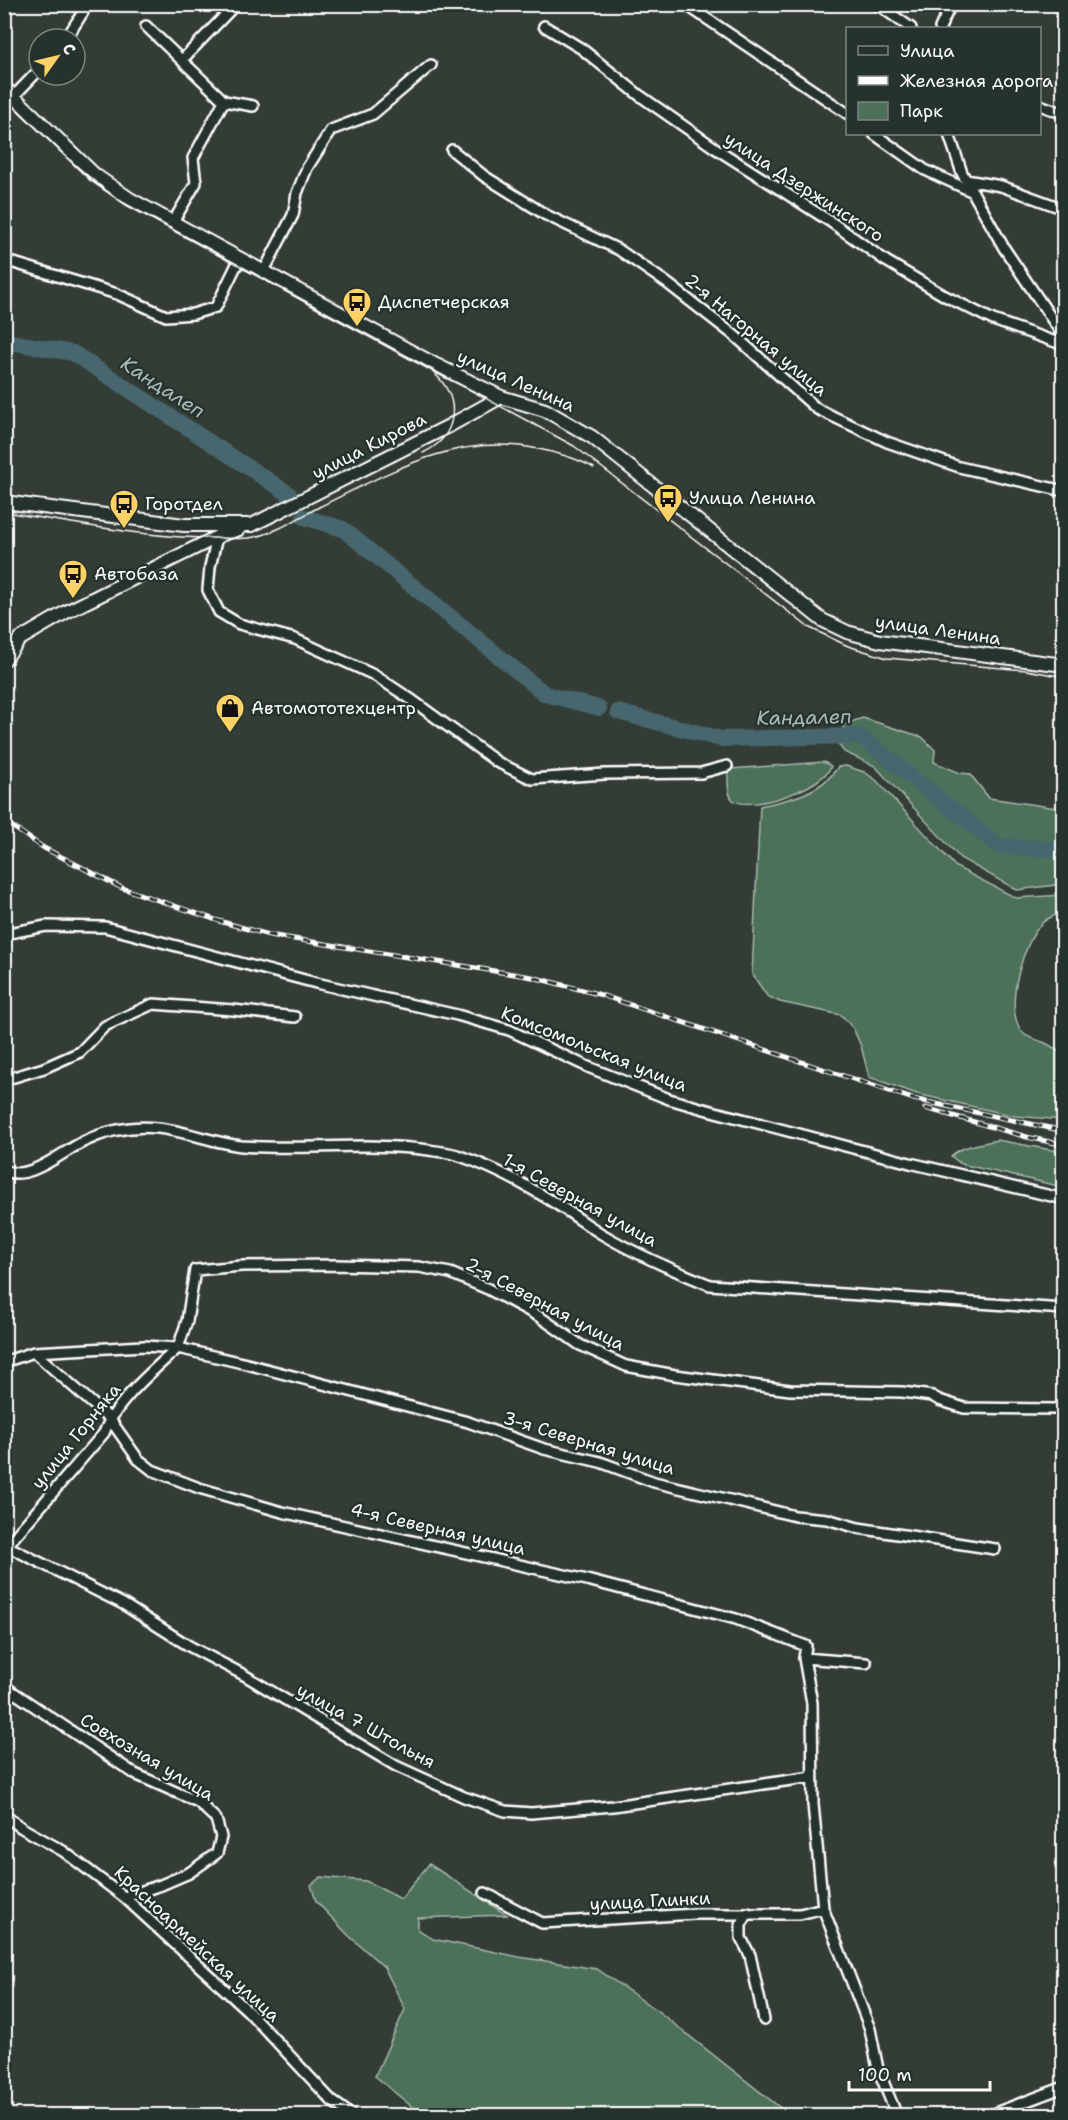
<svg xmlns="http://www.w3.org/2000/svg" width="1068" height="2120" viewBox="0 0 1068 2120" font-family="'Shantell Sans',sans-serif">
  <style>
    .green { fill: #4e705a; stroke: #a6b8ac; stroke-width: 1.5 }
    .lines { fill: none; stroke-linecap: round; stroke-linejoin: round }
    .river { stroke: #47666d; stroke-width: 16 }
    .street-casing { stroke: #fff; stroke-width: 14 }
    .secondary-casing { stroke: #fff; stroke-width: 16 }
    .street { stroke: #26332d; stroke-width: 9 }
    .secondary { stroke: #26332d; stroke-width: 12 }
    .tram { stroke: #fff; stroke-width: 1.5 }
    .rail-casing { stroke: #fff; stroke-width: 5 }
    .rail { stroke: #26332d; stroke-width: 3; stroke-dasharray: 9; stroke-linecap: butt }
    .labels { text-anchor: middle; stroke-width: 5; stroke-linejoin: round; paint-order: stroke }
    .street-label { font-size: 18px; fill: #fff; stroke: #26332d }
    .poi-label { font-size: 18px; fill: #fff; stroke: #26332d; text-anchor: start }
    .water-label { font-size: 20px; font-style: italic; fill: #acbabd; stroke: #26332d }
  </style>
  <rect width="100%" height="100%" fill="#343c36"/>
  <filter id="ink" filterUnits="userSpaceOnUse"><feTurbulence type="fractalNoise" baseFrequency=".0167" numOctaves="2"/><feDisplacementMap in="SourceGraphic" scale="12" xChannelSelector="R" yChannelSelector="G"/><feConvolveMatrix kernelMatrix="1 2 1 2 8 2 1 2 1" color-interpolation-filters="sRGB"/></filter>
  <g filter="url(#ink)">
    <path class="green" d="M863 718 922 737 935 750 934 762 960 773 970 774 989 798 1063 809V884L1017 890 960 858 875 766 844 752 838 744 844 724Z
      M824 762 831 766C825 787 751 813 733 800 727 795 728 780 728 772L730 769Z
      M846 766 864 772 876 780 956 867 1016 898 1063 895V913C1057 914 1047 918 1042 923 1023 943 1005 1003 1020 1029 1026 1039 1034 1038 1043 1042 1050 1045 1057 1050 1063 1054V1120L1015 1116 917 1094 869 1077 861 1046 853 1028 841 1015 780 1002 767 996 752 974 760 806C789 800 821 793 838 767Z
      M997 1140 1063 1152V1187L961 1164 951 1156C963 1145 981 1144 997 1140Z
      M429 1864 507 1915 418 1918V1929L433 1939 519 1957 597 1969 659 2012 783 2110 784 2115H422L375 2076 405 2009 384 1967 348 1935 316 1901 311 1885 321 1877 366 1881 401 1899Z"/>
    <g class="lines">
      <path class="river" d="M4 341 73 353 289 494
        M304 517 343 529 545 694 599 708
        M618 712 721 739 860 736 999 846 1064 850"/>
      <g class="street-casing">
        <path id="street" d="M685 4 848 114
          M877 4 911 28
          M146 26 224 101 193 158 196 183 173 222
          M544 26 582 49 639 95 715 148 831 222 886 261 945 296 993 320 1064 345
          M940 28 951 4
          M66 39 83 12V4
          M182 60 236 4
          M14 96 39 70
          M224 101 253 106
          M1040 105 1064 114
          M874 134 925 170 973 192
          M949 134 962 173 1004 248 1064 337
          M452 150 484 176 546 215 619 250 667 283 735 336 817 409 887 442 959 467 1064 491
          M966 180 1001 186 1064 209
          M4 260 117 294 166 316 193 314 216 307 240 258
          M264 271 293 215 297 193 307 168 331 130 373 114 431 65
          M217 537 210 567 208 590 219 612 239 624 295 639 374 675 409 698 497 762 532 779 605 774 701 773 727 766
          M4 934 46 926 105 927 316 983 457 1015 509 1030 588 1067 669 1099 704 1109 910 1163 1064 1199
          M4 1080 44 1068 80 1052 105 1026 153 1004 233 1010 295 1017
          M4 1170C28 1183 63 1151 83 1142 105 1131 132 1125 158 1128 186 1131 214 1143 242 1146 304 1151 367 1141 429 1150 439 1152 450 1152 460 1156 495 1168 530 1187 561 1207 577 1217 591 1228 607 1237 640 1256 675 1271 710 1285L1064 1309
          M178 1348 187 1321 195 1270 242 1266 336 1265 419 1267 450 1273 488 1289 540 1317 580 1345 626 1366 675 1375 790 1390 902 1392 932 1396 939 1400 964 1408 1054 1409 1064 1407
          M34 1352 109 1418 138 1459 152 1470 199 1488 282 1512 587 1580 736 1619 806 1646 804 1658 866 1663
          M4 1362 34 1352 144 1346 178 1348 247 1364 468 1422 544 1449 600 1462 654 1482 734 1501 795 1516 827 1519 858 1528 995 1549
          M7 1546 123 1604 189 1646 244 1675 396 1766 464 1797 505 1811 531 1813 613 1806 812 1777
          M4 1549 104 1433C115 1403 154 1369 178 1348
          M804 1658 812 1703 813 1804 823 1908 870 2029 878 2069 897 2116
          M4 1686 135 1774 198 1802 216 1819 221 1837 217 1853 189 1873 161 1885 124 1897
          M4 1815 22 1828 63 1851 124 1897 248 2011 332 2101 353 2116
          M485 1893 542 1923 695 1914H800L823 1908
          M748 1913 741 1925V1938L750 1955 764 2020
          M987 2116 1064 2087"/>
      </g>
      <g class="secondary-casing">
        <path id="secondary" d="M4 87 95 175 130 199 436 365 501 397 545 410 592 437 822 620 847 632 880 641 1064 665
          M4 502 184 525H252L449 426 501 397
          M4 660 20 639 66 612 223 534 239 529"/>
      </g>
      <use href="#street" class="street"/>
      <use href="#secondary" class="secondary"/>
      <path class="tram" d="M4 96C42 133 78 172 122 202L574 446 808 627 848 646 887 658 1026 670 1064 677
        M423 453C457 437 462 401 436 375
        M4 512C75 523 146 538 217 538 227 538 238 539 249 538 273 535 298 518 319 507 391 472 456 432 538 449 558 453 577 458 594 468"/>
      <g class="rail-casing">
        <path id="rail" d="M4 821 44 848 122 888 219 921 269 935 532 977 598 994 913 1099 1064 1131
          M925 1108 1027 1137 1064 1145"/>
      </g>
      <use href="#rail" class="rail"/>
    </g>
  </g>
  <defs>
    <g id="bus-pin" transform="scale(1.5)"><path d="M0 17L-7.5 6A9.5 9.5 0 1 1 7.5 6Z" fill="#ffd166" stroke="#26332d"/><path d="M-5-6H5V4H4V6H2V4H-2V6H-4V4H-5ZM-3.5-4V0h7V-4ZM-3.5 1.2v1.5H-2V1.2ZM2 1.2v1.5H3.5V1.2Z" fill="#111"/></g>
    <g id="shop-pin" transform="scale(1.5)"><path d="M0 17L-7.5 6A9.5 9.5 0 1 1 7.5 6Z" fill="#ffd166" stroke="#26332d"/><path d="M-5-2.5h2.3a2.7 3.5 0 0 1 5.4 0H5L5.5 6h-11ZM-1.5-2.5h3a1.5 2.3 0 0 0-3 0Z" fill="#111"/></g>
  </defs>
  <g fill-rule="evenodd">
    <use href="#bus-pin" x="357" y="302"/>
    <use href="#bus-pin" x="668" y="498"/>
    <use href="#bus-pin" x="124" y="504"/>
    <use href="#bus-pin" x="73" y="574"/>
    <use href="#shop-pin" x="230" y="708"/>
  </g>
  <g class="labels">
    <g class="street-label">
      <text transform="translate(804 187) rotate(33)" y="6">улица Дзержинского</text>
      <text transform="translate(756 335) rotate(40)" y="6">2-я Нагорная улица</text>
      <text transform="translate(516 381) rotate(24)" y="6">улица Ленина</text>
      <text transform="translate(369 446) rotate(-27)" y="6">улица Кирова</text>
      <text transform="translate(938 630) rotate(8)" y="6">улица Ленина</text>
      <text transform="translate(594 1049) rotate(22)" y="6">Комсомольская улица</text>
      <text transform="translate(580 1200) rotate(29)" y="6">1-я Северная улица</text>
      <text transform="translate(545 1304) rotate(28)" y="6">2-я Северная улица</text>
      <text transform="translate(76 1436) rotate(-51)" y="6">улица Горняка</text>
      <text transform="translate(589 1443) rotate(17)" y="6">3-я Северная улица</text>
      <text transform="translate(438 1529) rotate(13)" y="6">4-я Северная улица</text>
      <text transform="translate(366 1726) rotate(29)" y="6">улица 7 Штольня</text>
      <text transform="translate(147 1757) rotate(31)" y="6">Совхозная улица</text>
      <text transform="translate(650 1901) rotate(-3)" y="6">улица Глинки</text>
      <text transform="translate(197 1944) rotate(43)" y="6">Красноармейская улица</text>
    </g>
    <g class="poi-label">
      <text x="378" y="308">Диспетчерская</text>
      <text x="689" y="504">Улица Ленина</text>
      <text x="145" y="510">Горотдел</text>
      <text x="94" y="580">Автобаза</text>
      <text x="251" y="714">Автомототехцентр</text>
    </g>
    <g class="water-label">
      <text transform="translate(163 387) rotate(33)" y="7">Кандалеп</text>
      <text transform="translate(804 717) rotate(-1)" y="7">Кандалеп</text>
    </g>
  </g>
  <rect width="1068" height="2120" fill="none" stroke="#26332d" stroke-width="24"/>
  <rect x="12" y="12" width="1044" height="2096" fill="none" stroke="#fff" stroke-width="2" filter="url(#ink)"/>
  <rect x="846" y="27" width="195" height="108" fill="#26332d" stroke="#7d8581" stroke-width="1.5"/>
  <rect x="858" y="46" width="30" height="9" fill="#26332d" stroke="#7d8581" stroke-width="1.5"/>
  <text x="900" y="57" font-size="18" fill="#ffffff">Улица</text>
  <rect x="858" y="76" width="30" height="9" fill="#ffffff" stroke="#7d8581" stroke-width="1.5"/>
  <text x="900" y="87" font-size="18" fill="#ffffff">Железная дорога</text>
  <rect x="858" y="102" width="30" height="18" fill="#4e705a" stroke="#7d8581" stroke-width="1.5"/>
  <text x="900" y="117" font-size="18" fill="#ffffff">Парк</text>
  <g transform="translate(57 57) rotate(56)"><circle r="28" fill="#26332d" stroke="#7d8581" stroke-width="1.5"/>
  <path d="M0-4.5L10 22L0 15L-10 22Z" fill="#ffd166"/>
  <text y="-9" font-size="16" font-weight="bold" text-anchor="middle" fill="#ffffff">С</text>
  </g>
  <path d="M849 2081v9h141v-9" fill="none" stroke="#ffffff" stroke-width="3"/>
  <text x="858" y="2081" font-size="18" fill="#ffffff" stroke="#26332d" stroke-width="4.5" paint-order="stroke">100 m</text>
</svg>
